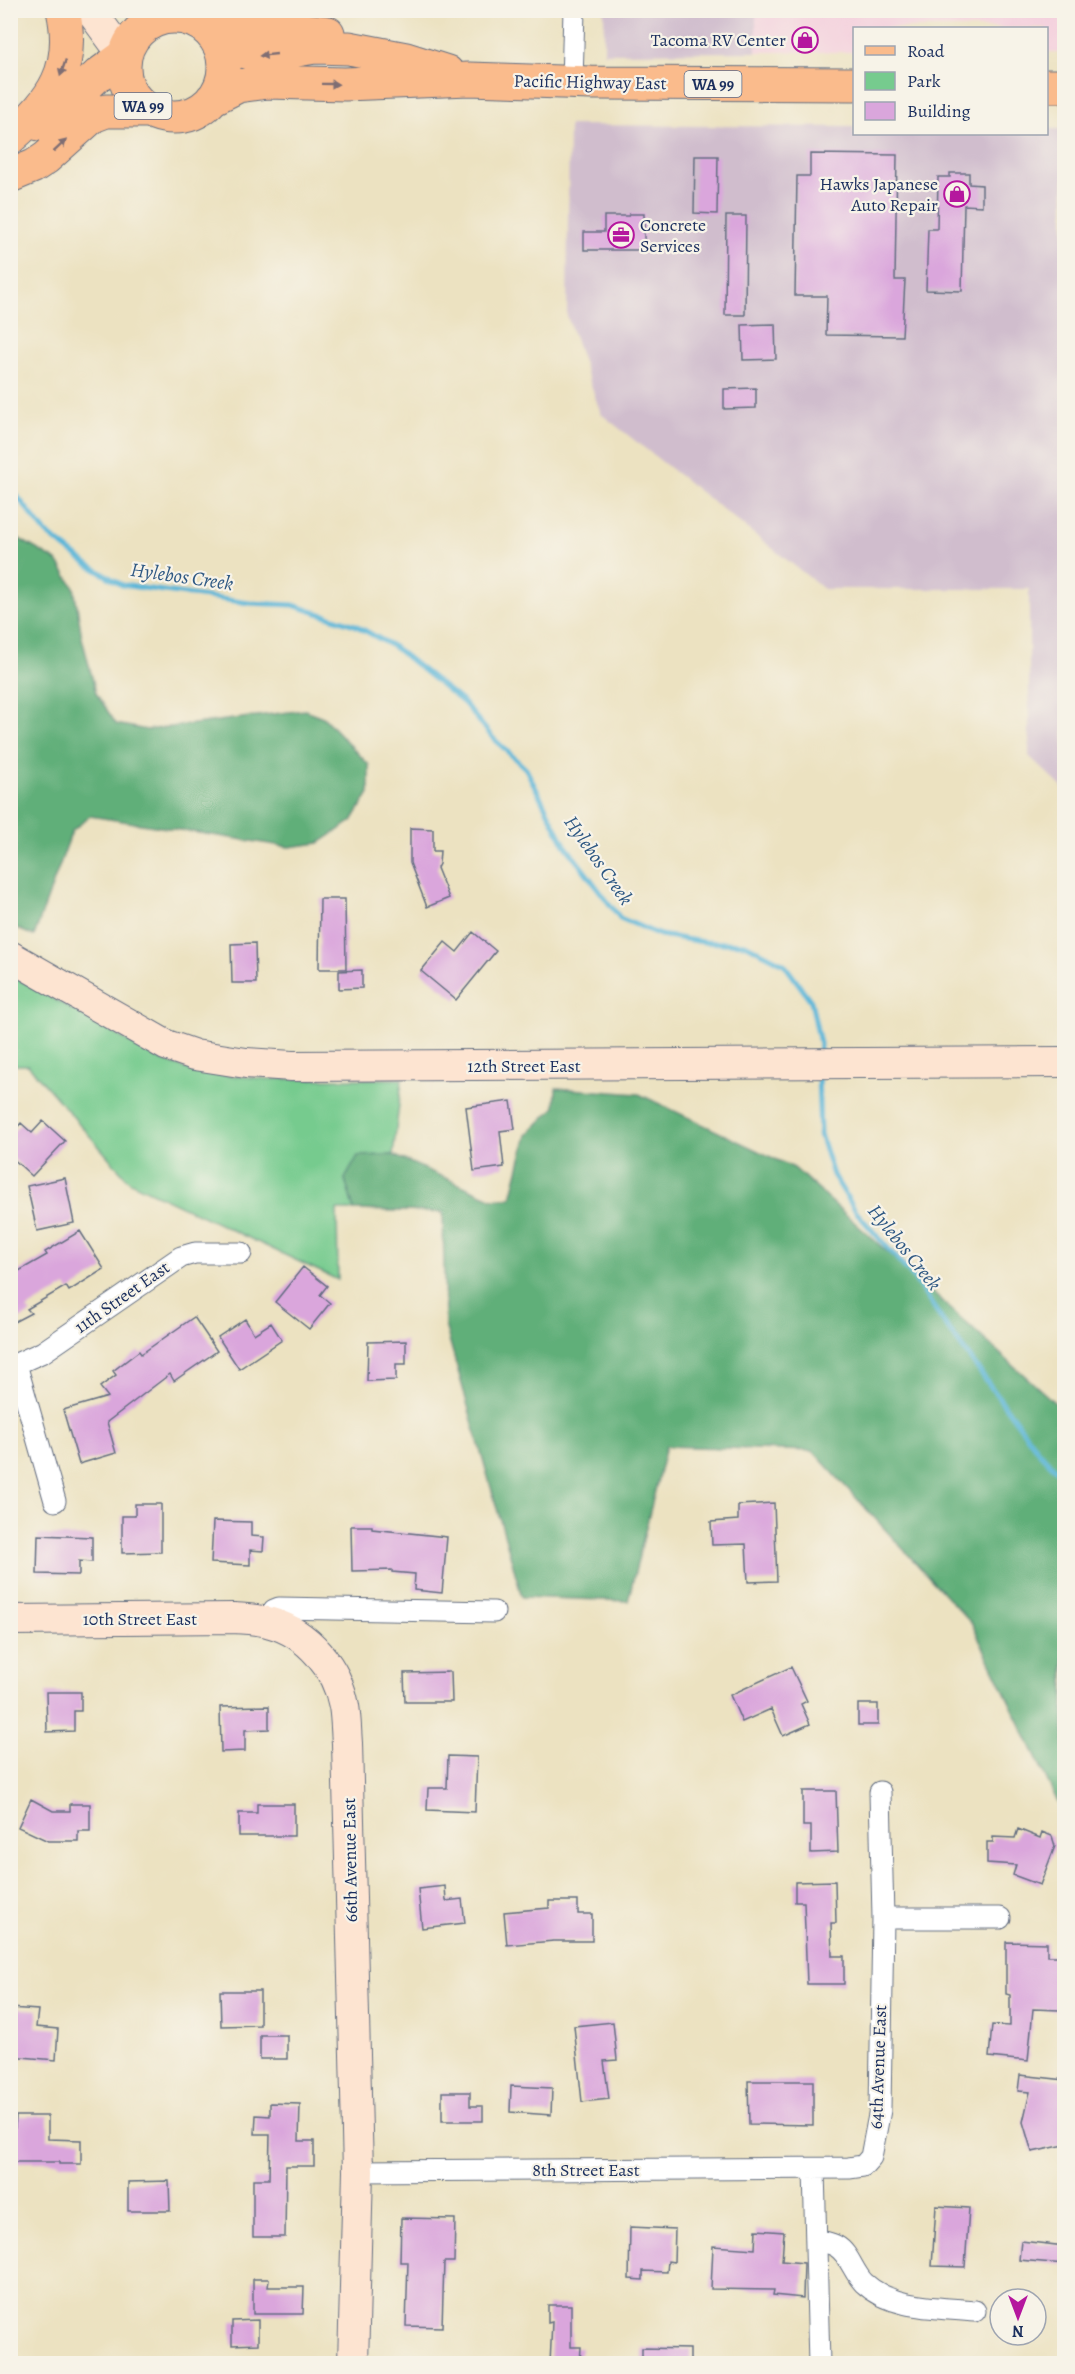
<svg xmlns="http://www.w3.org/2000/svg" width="1075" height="2374" viewBox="0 0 1075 2374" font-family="Alegreya,serif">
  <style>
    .built { fill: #f4cfdd }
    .industrial { fill: #d0bdcd }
    .green { fill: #76cb8e; stroke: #487d76; stroke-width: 1.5 }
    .forest { fill: #60af79; stroke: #3e6f6c; stroke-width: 1.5 }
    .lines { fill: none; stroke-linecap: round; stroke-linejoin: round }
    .stream { stroke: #5ab6d8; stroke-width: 5 }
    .building { fill: #daa6dc }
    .street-casing { stroke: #646e81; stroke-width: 23 }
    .secondary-casing { stroke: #646e81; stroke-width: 32 }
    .primary-casing { stroke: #646e81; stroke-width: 35 }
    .street { stroke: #fff; stroke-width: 21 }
    .secondary { stroke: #fde4d1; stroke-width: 30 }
    .primary { stroke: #fabb8c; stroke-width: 33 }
    .oneway { fill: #7f6e73 }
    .labels { text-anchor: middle; stroke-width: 4.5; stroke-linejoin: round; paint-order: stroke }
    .shield { fill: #f7f3e8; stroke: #5d6a87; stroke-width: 1.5 }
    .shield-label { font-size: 16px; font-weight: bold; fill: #1b2f5e }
    .poi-label { font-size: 18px; fill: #1b2f5e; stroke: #f7f3e8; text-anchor: end }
    .street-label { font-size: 18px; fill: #1b2f5e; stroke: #f7f3e8 }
    .water-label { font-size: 20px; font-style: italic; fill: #2e5883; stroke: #f7f3e8 }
  </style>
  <rect width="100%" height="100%" fill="#f7f3e8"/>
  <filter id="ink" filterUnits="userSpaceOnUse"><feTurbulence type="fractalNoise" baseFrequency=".0167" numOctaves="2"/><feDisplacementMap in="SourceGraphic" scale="12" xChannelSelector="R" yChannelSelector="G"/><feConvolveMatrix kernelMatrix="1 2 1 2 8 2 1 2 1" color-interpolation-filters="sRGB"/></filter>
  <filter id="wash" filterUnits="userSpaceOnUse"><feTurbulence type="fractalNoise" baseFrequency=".008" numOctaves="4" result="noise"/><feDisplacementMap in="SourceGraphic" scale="24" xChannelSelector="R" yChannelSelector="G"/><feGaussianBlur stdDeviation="1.35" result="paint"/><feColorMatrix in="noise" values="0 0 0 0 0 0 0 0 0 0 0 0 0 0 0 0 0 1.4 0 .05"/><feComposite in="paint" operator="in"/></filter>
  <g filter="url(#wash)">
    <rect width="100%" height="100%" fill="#ece2c1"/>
    <path class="built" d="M756 11H1064V52H1047L1046 28H854V52H756Z"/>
    <path class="industrial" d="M604 11H756V52L604 53Z
      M569 125 854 127V134H1046L1047 129H1064V789L1029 756V589H824L601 414 567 316Z"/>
    <path class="green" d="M10 974 161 1060 196 1072 267 1079H402L393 1155 358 1156 345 1179 354 1210H337L338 1280 130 1182 28 1065H11Z"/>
    <path class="forest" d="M11 534 57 561 74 587 82 638 96 693 116 724 147 730 305 710 323 717 369 765V793L352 821 319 843 289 847 90 816 72 831 34 936 11 926Z
      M556 1088 639 1094 794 1168 1064 1411V1815L972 1624 813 1451 666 1446 628 1601 522 1597 445 1325 443 1212 354 1210 345 1179 358 1156 393 1155 493 1199 511 1198 527 1135 555 1107Z"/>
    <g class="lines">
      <path class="stream" d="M10 487 46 533 87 564 122 585 249 603 293 605 355 625 394 647 464 703 493 738 526 769 565 845 620 918 660 935 703 942 745 944 784 964 811 1001 820 1044 819 1054
        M818 1072 820 1134 833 1175 857 1213 914 1278 942 1320 1038 1451 1064 1478"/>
    </g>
    <g id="blocks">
      <path class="building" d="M810 154 897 155 895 280H905L902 336 826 335 827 296H795L797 176H810Z
        M695 156H718L717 214 694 213Z
        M950 173H969V184L982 185V206L964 205 962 291 926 290 928 229H937L938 177H950Z
        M629 214H644V250H584V232H604V216H629Z
        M726 216H746L745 315H725Z
        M775 324 776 359 743 360 742 325Z
        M756 388V408L724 409V389Z
        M410 828 433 829V851H440L439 864 437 868 449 898 427 907 410 863Z
        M320 899H345L346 969H319Z
        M473 932 496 951 456 1000 421 971 445 942 457 952Z
        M255 943 256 983H232L231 944Z
        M362 970V988L339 989V971Z
        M511 1101 515 1129 500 1131 504 1167 474 1171 466 1107Z
        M43 1121 65 1141 32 1176 10 1156V1135L21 1123 32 1133Z
        M65 1178 74 1223 37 1231 27 1186Z
        M80 1231 104 1269 69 1291 66 1286 27 1309 31 1313 10 1324V1276L47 1255 45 1252Z
        M303 1267 327 1286 320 1295 330 1303 309 1329 275 1302Z
        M194 1317 217 1351 174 1381 170 1374 107 1422 116 1453 79 1464 63 1410 108 1397 100 1387 116 1375 113 1371 139 1351 141 1354Z
        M245 1319 254 1334 271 1323 282 1340 239 1369 218 1337Z
        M406 1341V1364H396V1380L367 1381 368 1342Z
        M774 1503 777 1581 748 1582 746 1544 712 1545 711 1522 738 1520V1505Z
        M135 1504H161V1552L122 1553V1516H135Z
        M213 1521 251 1522V1536L264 1537 263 1551 250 1550V1565L211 1563Z
        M351 1526H372V1529L447 1537 442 1593 414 1590 415 1574 392 1572V1570L352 1571Z
        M38 1535 92 1537V1562L79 1561V1575L37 1574Z
        M791 1667 807 1701 801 1704 810 1724 783 1736 771 1709 742 1722 730 1695Z
        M451 1672 452 1702H405L404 1673Z
        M46 1692H81V1711H74V1731L47 1732Z
        M858 1704H878V1725H858Z
        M269 1706V1729L245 1730V1751L221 1752 220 1707Z
        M448 1756 477 1757 475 1812 427 1810 428 1788H447Z
        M803 1791H836L838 1852 811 1853V1826H803Z
        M31 1799 53 1811H70V1804H90V1831H78V1841H48L18 1827Z
        M257 1804H294V1836H239V1813H257Z
        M1018 1829 1040 1838 1042 1832 1052 1836 1055 1846 1040 1885 1013 1875 1016 1865 987 1863V1842H993V1837L1015 1838Z
        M835 1881 836 1923H831L832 1956H844V1984H807L804 1902H795V1882Z
        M445 1886 446 1901 462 1899 465 1923 422 1928 418 1889Z
        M549 1901H578V1914H592V1941H554L507 1945 504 1912 549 1908Z
        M1006 1942 1047 1943V1956H1060V2010L1033 2009 1028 2061 989 2057 992 2025 1010 2026V1995L1006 1994Z
        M220 1991H260V2025L221 2026Z
        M10 2008 38 2010 36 2027 58 2029 56 2060 10 2056Z
        M613 2022 617 2060 604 2061 609 2099 582 2102 574 2026Z
        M260 2035H287V2059H260Z
        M1020 2075 1065 2080V2145L1032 2152 1023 2122 1030 2092 1018 2091Z
        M748 2081H813V2125L749 2124Z
        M511 2086 552 2088 551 2115 510 2112Z
        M442 2092H470V2106H483V2121H442Z
        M270 2103 300 2104 299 2141H314V2166H286L285 2237H253V2179H269L270 2134H255L256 2115 270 2116Z
        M16 2116H48V2139L81 2140V2164H59V2162H10V2128H15Z
        M169 2181 170 2211H128V2182Z
        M936 2206 969 2208 965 2267 932 2266Z
        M401 2218 455 2219 454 2262H444L442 2327 406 2326 408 2262H400Z
        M630 2227 675 2229 674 2262 668 2261 667 2272 643 2271V2280L629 2279Z
        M756 2230 784 2232 782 2261 804 2263 803 2298 773 2295 774 2290 711 2289 713 2246 755 2249Z
        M1021 2241 1065 2246V2264L1019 2260Z
        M253 2279H269L268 2287H304L303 2314H253Z
        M548 2305H571V2347H581L580 2364H550L552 2322 548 2323Z
        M258 2320V2344L232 2345V2321Z
        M642 2348 690 2349V2364H642Z"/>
    </g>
  </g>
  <g filter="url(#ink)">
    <use href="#blocks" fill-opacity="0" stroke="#646e81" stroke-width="1.5"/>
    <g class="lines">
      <g class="street-casing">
        <path id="street" d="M572 82 574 10
          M10 1364H16L43 1352 181 1257 195 1253H241
          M16 1364 55 1501
          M270 1622 274 1610 279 1608 494 1612
          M883 1918H1000
          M814 2169 819 2364
          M358 2171 849 2168 863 2166 871 2157 880 2110 883 1918 880 1792
          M818 2240C823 2242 831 2243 836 2246 849 2253 853 2272 864 2283 893 2310 938 2307 975 2311"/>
      </g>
      <g class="secondary-casing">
        <path id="secondary" d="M90 10 124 56
          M161 10 177 17
          M10 956 166 1045 195 1055 246 1063 292 1066 1064 1062
          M10 1620 234 1618C246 1619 259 1619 271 1623 308 1633 337 1668 344 1706 346 1718 346 1731 347 1743L358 2171 353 2364"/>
      </g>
      <g class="primary-casing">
        <path id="primary" d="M223 10 252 24 328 33
          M124 67a50 50 0 1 1 100 0a50 50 0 1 1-100 0Z
          M219 45 261 56 315 47 349 48 406 59 447 72
          M1046 86H1064
          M212 99 238 86 268 82 345 84 469 79 591 83 854 84
          M39 124 67 104 98 75 124 56
          M10 138C53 101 76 68 63 10
          M10 176 34 166 46 158 93 116 106 111H149"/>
      </g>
      <use href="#street" class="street"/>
      <use href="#secondary" class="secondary"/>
      <use href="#primary" class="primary"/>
    </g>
    <defs><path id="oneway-solid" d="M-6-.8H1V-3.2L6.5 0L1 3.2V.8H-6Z" transform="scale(1.5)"/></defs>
    <g class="oneway">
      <use href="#oneway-solid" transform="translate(268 55) rotate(174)"/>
      <use href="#oneway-solid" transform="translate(63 68) rotate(109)"/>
      <use href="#oneway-solid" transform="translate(330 84) rotate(1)"/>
      <use href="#oneway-solid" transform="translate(60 146) rotate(-43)"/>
    </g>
  </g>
  <defs>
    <g id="shop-ring" transform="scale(1.35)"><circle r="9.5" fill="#f7f3e8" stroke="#b5179e" stroke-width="1.5"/><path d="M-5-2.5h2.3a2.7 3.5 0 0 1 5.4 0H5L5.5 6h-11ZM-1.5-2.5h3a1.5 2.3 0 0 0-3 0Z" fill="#b5179e"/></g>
    <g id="office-ring" transform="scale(1.35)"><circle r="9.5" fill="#f7f3e8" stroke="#b5179e" stroke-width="1.5"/><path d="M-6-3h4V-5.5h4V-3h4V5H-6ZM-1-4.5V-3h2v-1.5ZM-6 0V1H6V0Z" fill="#b5179e"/></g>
  </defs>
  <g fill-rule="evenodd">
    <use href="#shop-ring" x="805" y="40"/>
    <use href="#shop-ring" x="957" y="194"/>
    <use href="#office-ring" x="621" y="235"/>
  </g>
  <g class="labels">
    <g class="shield">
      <rect x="684.5" y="71" width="57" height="26" rx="4.5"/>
      <rect x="114.5" y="93" width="57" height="26" rx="4.5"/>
    </g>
    <g class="shield-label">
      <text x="713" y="90">WA 99</text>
      <text x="143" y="112">WA 99</text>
    </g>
    <g class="poi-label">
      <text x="786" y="46">Tacoma RV Center</text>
      <text x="938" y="190">Hawks Japanese<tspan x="938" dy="21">Auto Repair</tspan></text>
      <text x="640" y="231" text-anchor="start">Concrete<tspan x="640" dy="21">Services</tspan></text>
    </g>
    <g class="street-label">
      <text transform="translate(590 82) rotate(1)" y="6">Pacific Highway East</text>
      <text x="524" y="1072">12th Street East</text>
      <text transform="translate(122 1297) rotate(-35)" y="6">11th Street East</text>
      <text x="140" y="1625">10th Street East</text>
      <text transform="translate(350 1860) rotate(-91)" y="6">66th Avenue East</text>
      <text transform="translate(878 2067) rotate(-88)" y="6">64th Avenue East</text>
      <text x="586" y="2176">8th Street East</text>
    </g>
    <g class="water-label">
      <text transform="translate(182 576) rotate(8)" y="7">Hylebos Creek</text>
      <text transform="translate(599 860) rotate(55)" y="7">Hylebos Creek</text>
      <text transform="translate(905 1247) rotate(51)" y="7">Hylebos Creek</text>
    </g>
  </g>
  <rect width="1075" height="2374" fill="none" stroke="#f7f3e8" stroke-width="36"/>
  <rect x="853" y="27" width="195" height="108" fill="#f7f3e8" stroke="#9fa5b1" stroke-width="1.5"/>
  <rect x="865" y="46" width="30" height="9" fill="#fabb8c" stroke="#9fa5b1" stroke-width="1.5"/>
  <text x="907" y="57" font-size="18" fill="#1b2f5e">Road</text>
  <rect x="865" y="72" width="30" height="18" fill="#76cb8e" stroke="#9fa5b1" stroke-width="1.5"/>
  <text x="907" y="87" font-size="18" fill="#1b2f5e">Park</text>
  <rect x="865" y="102" width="30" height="18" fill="#daa6dc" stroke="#9fa5b1" stroke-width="1.5"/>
  <text x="907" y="117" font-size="18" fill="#1b2f5e">Building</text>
  <g transform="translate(1018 2317) rotate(180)"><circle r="28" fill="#f7f3e8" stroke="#9fa5b1" stroke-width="1.5"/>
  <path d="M0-4.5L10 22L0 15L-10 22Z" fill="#b5179e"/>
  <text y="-9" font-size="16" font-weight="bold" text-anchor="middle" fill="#1b2f5e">N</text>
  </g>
</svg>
